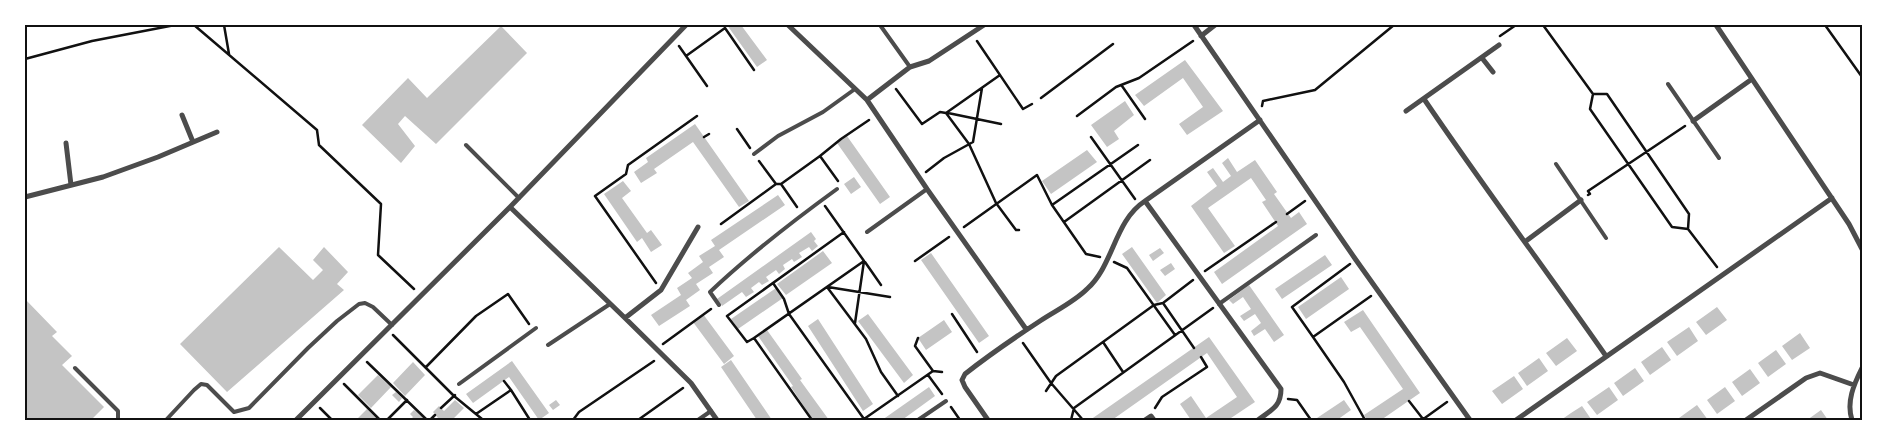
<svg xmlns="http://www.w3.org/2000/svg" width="1887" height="445" viewBox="0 0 1887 445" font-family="'Alegreya Sans',sans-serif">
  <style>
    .building { fill: #c4c4c4 }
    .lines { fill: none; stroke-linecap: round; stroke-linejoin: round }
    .path { stroke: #111; stroke-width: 2.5 }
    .service { stroke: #4c4c4c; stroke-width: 4 }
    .minor { stroke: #4c4c4c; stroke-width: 5 }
    .neatline { fill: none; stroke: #111; stroke-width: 2 }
  </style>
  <rect width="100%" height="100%" fill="#fff"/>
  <path class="building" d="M727 25H741L767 60 757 67Z
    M501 26 527 53 436 144 405 116 398 124 415 146 401 163 362 125 408 78 427 98Z
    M1185 60 1223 111 1187 135 1179 124 1203 107 1183 78 1144 106 1135 95Z
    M1125 101 1134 115 1114 131 1119 139 1107 147 1091 125Z
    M695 124 749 201 739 207 693 142 654 169 657 173 641 183 634 172 648 162 646 158Z
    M847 136 890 197 880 204 837 143Z
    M1087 150 1097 162 1051 194 1042 181Z
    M1228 158 1237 172 1255 160 1277 192 1274 194 1291 218 1299 212 1307 224 1222 284 1214 272 1278 226 1262 202 1266 200 1251 178 1208 208 1235 246 1224 253 1191 206 1217 186 1207 172 1213 168 1223 182 1231 176 1222 163Z
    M854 177 861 187 851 194 844 184Z
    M623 181 631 191 622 198 647 233 651 230 662 245 651 252 642 238 637 242 604 194Z
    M778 195 785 205 719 250 724 257 709 267 713 273 696 284 700 290 686 300 690 306 659 326 651 315 681 295 677 288 692 278 688 273 703 262 699 256 715 246 711 240Z
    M811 232 816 239 814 241 818 246 812 251 809 247 799 253 802 257 794 262 792 259 783 265 785 269 779 274 776 270 766 277 769 281 762 285 759 282 751 288 754 292 746 297 742 292 722 306 717 299Z
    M279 247 313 280 323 270 313 260 324 247 348 272 337 284 344 290 227 392 180 344Z
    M1132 247 1166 295 1157 303 1122 254Z
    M1160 248 1164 253 1153 261 1149 255Z
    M823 251 832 263 786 295 777 284Z
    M931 253 989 336 979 343 921 260Z
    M1325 255 1332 265 1282 299 1275 289Z
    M1171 263 1175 269 1165 276 1160 270Z
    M1341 277 1349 289 1306 319 1298 307Z
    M1249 285 1284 335 1274 342 1265 329 1254 336 1251 331 1261 323 1255 314 1244 321 1240 316 1251 309 1243 297 1233 304 1229 300Z
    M776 288 783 298 738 329 731 319Z
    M25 299 57 332 52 336 72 356 62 365 104 407 91 420H25Z
    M1717 307 1727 320 1706 335 1696 322Z
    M1363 310 1420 393 1381 420H1367L1364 415 1403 389 1360 327 1351 332 1344 322Z
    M703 314 734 356 724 364 693 322Z
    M868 314 913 375 904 383 858 321Z
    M818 319 873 404 863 411 808 326Z
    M944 320 952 332 926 350 918 338Z
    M1689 327 1698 341 1677 356 1667 342Z
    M767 330 802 379 800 380 829 420H813L791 387 793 386 758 336Z
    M1800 333 1810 348 1792 360 1782 346Z
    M1209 337 1255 402 1228 420H1191L1180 404 1191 396 1206 418 1237 397 1207 353 1112 420H1090Z
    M1567 338 1577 351 1556 366 1546 353Z
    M1662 347 1671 360 1650 375 1641 362Z
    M1776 350 1786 364 1768 377 1758 363Z
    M1539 358 1548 371 1527 386 1518 373Z
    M731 360 772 420H757L721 367Z
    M512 361 549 413 539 420 509 377 473 403 466 394Z
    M413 362 425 375 405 396 393 383Z
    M1635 368 1644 381 1623 396 1614 383Z
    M1750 369 1760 383 1742 396 1732 382Z
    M378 375 391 387 371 408 358 395Z
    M1514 376 1523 389 1502 404 1492 391Z
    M929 387 935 396 902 420H882Z
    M1609 387 1618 400 1597 415 1587 402Z
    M1725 387 1735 401 1717 414 1707 400Z
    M396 392 402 398 399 402 392 395Z
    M455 400 464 408 452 420H436L438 418 433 412 439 406 444 411Z
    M556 400 560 405 553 410 549 405Z
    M1344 400 1351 410 1337 420H1314Z
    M1697 405 1708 420H1680L1679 418Z
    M1582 406 1591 419 1561 420 1571 413Z
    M367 409 378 420H356Z
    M414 410 418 413 425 420H410L413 417 410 414Z
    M1821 410 1828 420H1807Z"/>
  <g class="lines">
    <path class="path" d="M194 25 317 130 319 145 381 204 378 255 414 289
      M224 25 229 54
      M1543 25 1593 94 1590 109 1672 227 1688 229 1717 267
      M1825 25 1862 77
      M1500 36 1516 25
      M977 41 1023 109 1032 104
      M679 46 707 86
      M686 56 725 28 754 70
      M25 59 92 41 175 25
      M1122 86 1145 119
      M896 89 922 124 940 112 946 113 969 144 996 203 1016 230H1019
      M1593 94H1607L1689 214 1688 229
      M1041 98 1113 44
      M1262 106 1263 101 1315 90 1394 25
      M946 113 1000 75
      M948 113 1001 124
      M1077 116 1116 87 1139 78 1193 41
      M737 129 750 148
      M704 137 709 134
      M1091 137 1135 199
      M759 161 776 184H781L797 207
      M926 172 944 158 973 142 982 88
      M838 181 820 156 841 139 869 120
      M781 184 820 156
      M1588 195 1590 194 1588 191 1685 126
      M1052 205 1138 145
      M1287 214 1305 201
      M1064 222 1150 160
      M721 224 776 184
      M964 227 1037 175 1052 205 1086 254 1100 257
      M915 261 949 237
      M865 262 881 285
      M1114 262 1127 268 1175 335
      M1350 264 1292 307 1313 337 1371 296
      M1205 271 1276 222
      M656 283 595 196 626 174 628 165 697 116
      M773 283 784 299 789 314 864 419
      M827 287 866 339 881 372 898 396
      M828 287 890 297
      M1163 303 1194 348
      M952 314 977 352
      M855 323 864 261
      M393 335 454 396 482 419 485 420
      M1313 337 1344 382 1365 420
      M754 338 747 342 727 316 844 232
      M918 338 915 346 933 371
      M1103 342 1123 372
      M1023 343 1051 383 1083 420
      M663 344 711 309
      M367 362 427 420
      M426 367 476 316 508 294 529 324
      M928 375 942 394
      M504 381 511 390
      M344 384 380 420
      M1046 391 1056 376 1154 305 1163 303 1193 280
      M1288 399 1297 400 1311 420
      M1409 401 1423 419
      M951 407 960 420
      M320 408 332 420
      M441 408 455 395
      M1155 408 1162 397 1207 367 1201 357
      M476 414 511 390 530 420
      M864 419 933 371 942 372
      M387 420 407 400
      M430 420 435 415
      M573 420 579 412 654 361
      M638 420 683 388
      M812 420 754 338 864 261 825 206
      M1071 420 1074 408 1213 308
      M1422 420 1447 402"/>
    <path class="service" d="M880 25 910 67
      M1668 84 1719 158
      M466 145 519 198
      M754 154 778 136 823 112 855 89
      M1556 164 1606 238
      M867 232 927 189
      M1219 304 1316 235
      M719 305 710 292C750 254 793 221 837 189
      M548 345 610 304
      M75 368 118 411V420
      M459 384 536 328
      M166 420 194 390 201 384 207 385 234 412 249 408 308 348 337 321 359 304 365 303 373 307 392 325
      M698 420 711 411
      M918 420 946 401"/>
    <path class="minor" d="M788 25 867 100 927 189 1026 329
      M1194 25 1356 260 1470 420
      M1716 25 1849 224 1862 249
      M1201 36 1215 25
      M1482 58 1493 72
      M1424 99C1483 186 1546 270 1606 356
      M867 100 910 67 929 61 984 25
      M1406 111 1499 45
      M182 115 193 142
      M1693 121 1752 79
      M66 143 71 185
      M25 197 103 177 158 157 217 132
      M1145 201 1260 120
      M510 207 625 318 661 290 698 227
      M1526 241 1581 200
      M625 318 691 383 717 420
      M296 420 510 207 686 25
      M988 420 965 387 962 380 965 374C989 355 1014 338 1040 321 1055 311 1074 302 1087 289 1114 265 1114 221 1145 201L1281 389C1281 407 1271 410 1258 420
      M1145 420 1151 416 1154 420
      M1516 420 1832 198
      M1746 420 1806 378 1820 373 1854 385
      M1852 420C1846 402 1854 384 1862 368"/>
  </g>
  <rect width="1887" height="445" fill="none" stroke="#ffffff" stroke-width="52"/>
  <rect x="26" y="26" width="1835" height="393" class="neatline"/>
</svg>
